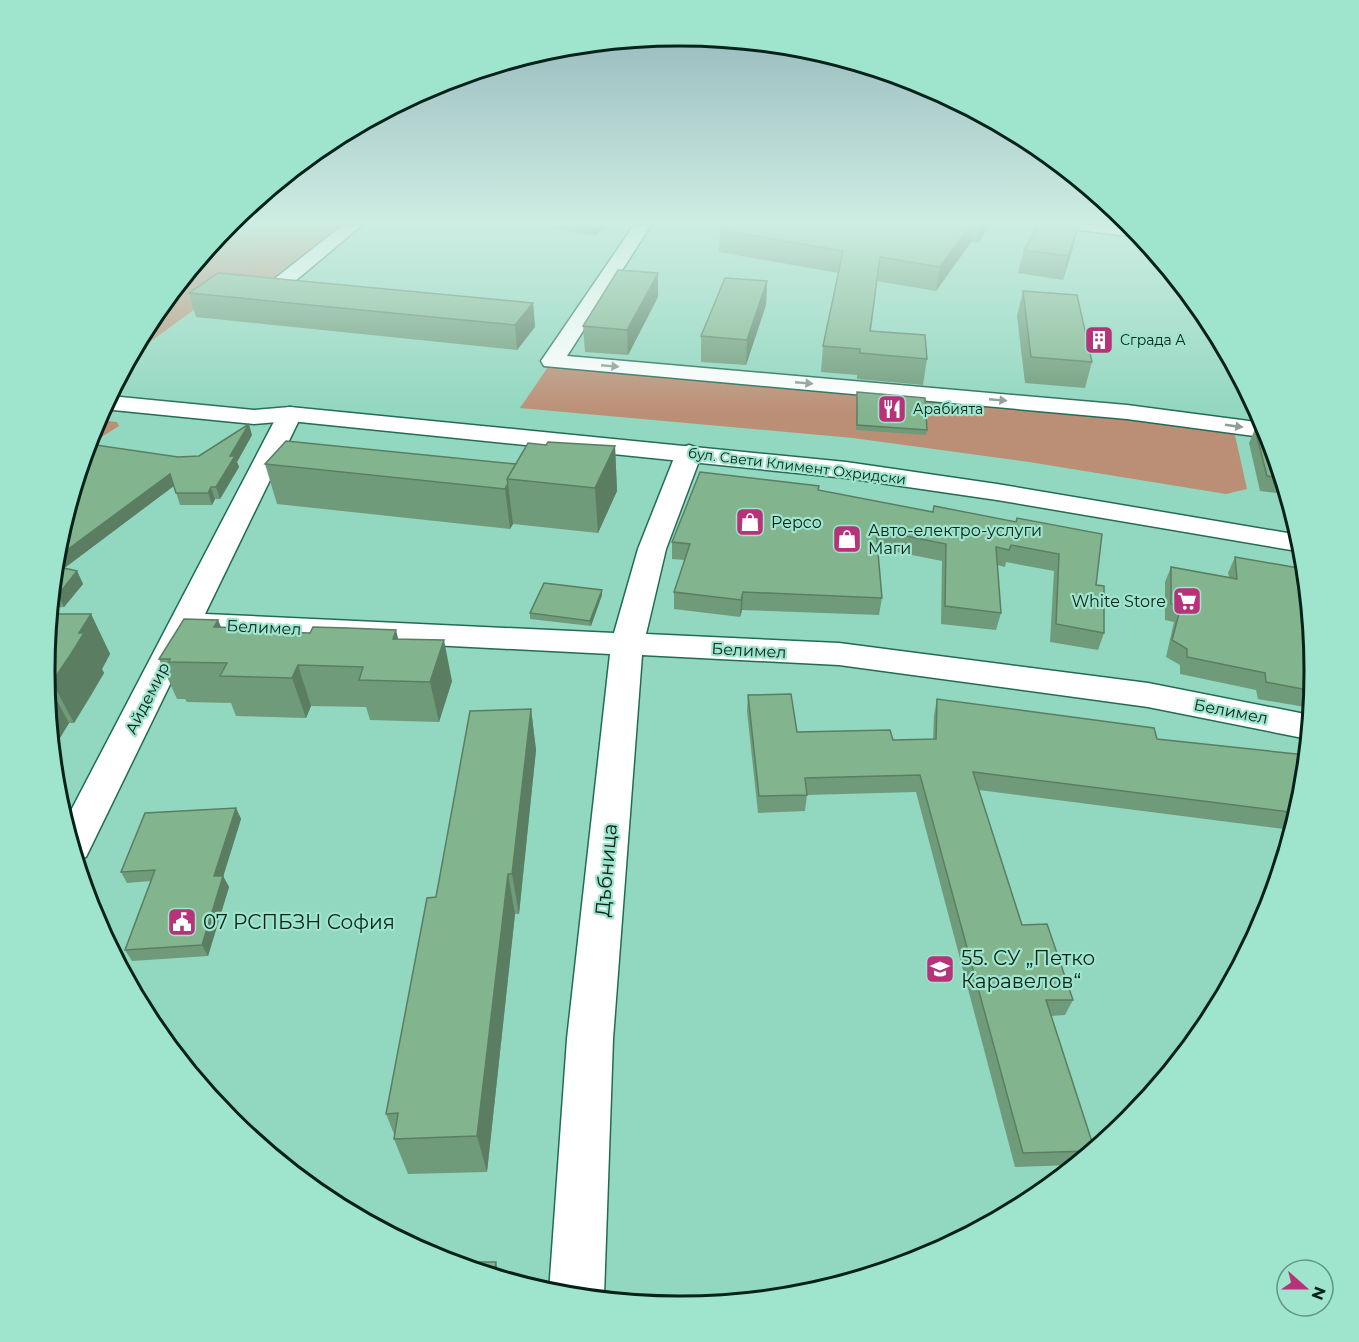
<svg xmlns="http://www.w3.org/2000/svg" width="1359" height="1342" viewBox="0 0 1359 1342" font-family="Montserrat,sans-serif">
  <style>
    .green { fill: #bb8f75 }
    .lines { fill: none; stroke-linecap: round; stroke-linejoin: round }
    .minor-casing { stroke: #246b57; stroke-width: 3 }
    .secondary-casing { stroke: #246b57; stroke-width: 3 }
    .minor { fill: #fff; fill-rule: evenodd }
    .secondary { fill: #fff; fill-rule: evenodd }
    .wall { fill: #709b7a }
    .shaded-wall { fill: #5b7e63 }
    .building { fill: #82b48e; stroke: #5b7e63; stroke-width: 1.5 }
    .oneway { fill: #8e9c98 }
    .labels { text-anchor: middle; stroke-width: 4.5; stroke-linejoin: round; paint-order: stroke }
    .far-poi-label { font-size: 14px; fill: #05221a; stroke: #9fe4cd; text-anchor: start }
    .far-street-label { font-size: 14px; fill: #05221a; stroke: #9fe4cd }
    .poi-label { font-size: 16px; fill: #05221a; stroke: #9fe4cd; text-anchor: start }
    .street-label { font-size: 16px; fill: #05221a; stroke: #9fe4cd }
    .near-street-label { font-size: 20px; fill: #05221a; stroke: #9fe4cd }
    .near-poi-label { font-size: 20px; fill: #05221a; stroke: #9fe4cd; text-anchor: start }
    .rim { fill: none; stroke: #05221a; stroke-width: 3 }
  </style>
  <rect width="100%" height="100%" fill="#92d7c0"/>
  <path class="green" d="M228 225H343L279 280 214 295 131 356 152 318Z
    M552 361 1233 426 1247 489 1226 494 1029 462 853 438 520 408Z
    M97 420 117 422 119 426 87 446Z"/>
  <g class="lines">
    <g class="minor-casing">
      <path id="minor" d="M343 225H362L282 292H268L265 288 268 284Z
        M634 225H651L567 356 1127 405 1264 423 1269 438 1127 419 544 366 541 361Z
        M1073 225H1117L1133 228 1142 238 1081 230Z
        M290 407 298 409 302 414 205 614 614 633 638 549 676 453 680 448 689 445 698 448 702 453 666 549 646 634 839 643 1148 683 1310 715 1308 739 1148 707 839 665 642 655 613 1039 604 1296 603 1298 549 1292 567 1039 610 654 195 633 86 857 76 860 65 822 278 414 282 409Z"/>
    </g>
    <g class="secondary-casing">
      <path id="secondary" d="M110 396 254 410 290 407 846 462 997 484 1299 535 1303 552 997 500 846 478 290 421 254 424 103 409Z"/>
    </g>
    <use href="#minor" class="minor"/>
    <use href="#secondary" class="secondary"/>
  </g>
  <path class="wall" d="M534 225H609L594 236Z
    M725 225H990L978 243 971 242 936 291 877 281 871 331 927 359 923 385 857 379V375L821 372 823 346 838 273 719 252 720 230Z
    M1074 244 1063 280 1018 273 1024 250Z
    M767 281 766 305 746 365 701 362V336Z
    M1023 291 1092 362 1085 388 1025 383 1017 316Z
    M189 293 533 303 535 327 517 350 196 317Z
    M658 297 628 355 585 352 583 326Z
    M857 392 927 430 926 435 856 430Z
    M1255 429 1267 430 1286 494 1260 491 1249 443Z
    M252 435 237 462 239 467 220 499H215L212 505H180L174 486 64 568 77 571 83 584 64 607 51 608 57 547 178 457 199 456Z
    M546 445 615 446 617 491 598 533 513 524 510 529 277 504 265 464H516Z
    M819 490 933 512 1016 522 1017 518 1096 585 1104 633 1098 650 1050 642 1054 571 1006 562 1005 567 997 565 1001 613 996 630 941 624 942 561 877 548 882 598 879 615 742 610 740 617 674 609V592L685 560 672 559V542Z
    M1235 557 1304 569 1310 623 1307 622 1314 671 1311 708 1258 699 1256 690 1180 674V665L1166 657 1174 622 1165 620V582L1171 567 1229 577 1228 573Z
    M602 595 591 626 530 619V613Z
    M91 614 110 654 102 669 104 673 92 694 74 723H69L52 751 45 671Z
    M218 620 221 627 250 628 251 631 398 639 452 681 439 722 370 720 366 707 311 706 306 718 236 716 231 703 187 702 185 699H177L159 659Z
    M748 695 797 732 893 740H933L934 715 937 699 1157 739 1302 795 1292 830 979 790 1022 925 1073 1000 1065 1015 1051 1016 1094 1148 1073 1165 1015 1167 916 792 807 795 805 811 758 813 747 711Z
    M531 709 536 750 519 914H515L487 1172 408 1174 394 1139V1134L386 1114 436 897Z
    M236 808 241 819 223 876 229 887 208 956 132 961 125 950 151 881 127 883 121 872Z"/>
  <path class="shaded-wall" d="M593 225H609L594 236Z
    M971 225H974L971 242 936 291 940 267Z
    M981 225H990L978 243Z
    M1079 225 1074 244 1063 280 1068 256Z
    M658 273V297L628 355 627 330Z
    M767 281 766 305 746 365 747 340Z
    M533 303 535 327 517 350 515 325Z
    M249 424 252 435 237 462 239 467 220 499 216 487 230 456Z
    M615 446 617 491 598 533 595 488Z
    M170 474 175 485 54 576 56 558Z
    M508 483 513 524 510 529 505 489Z
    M211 487 215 499 212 505 208 493Z
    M77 571 83 584 64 607 58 595Z
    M602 590V595L591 626 590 621Z
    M743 592 742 610 740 617 741 600Z
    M91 614 110 654 102 669 104 673 74 723 52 682 79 633Z
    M218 620 234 660 214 627Z
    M396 630 406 670 393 639Z
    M444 640 452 681 439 722 430 682Z
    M298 665 311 706 306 718 292 678Z
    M47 682 69 723 52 751 46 684Z
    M531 709 536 750 519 914 512 874Z
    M236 808 241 819 220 887 214 876Z
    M508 874 515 914 487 1172 477 1136Z
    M223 876 229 887 208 956 202 945Z
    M496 1262 498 1271V1276L494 1275Z"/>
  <path class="building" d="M725 225H971L940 267 880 257 870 331 925 335 927 359 860 353V349L823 346 843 251 720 230Z
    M1038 225H1079L1068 256 1024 250Z
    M618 270 658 273 627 330 583 326Z
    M218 273 533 303 515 325 189 293Z
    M725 278 767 281 747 340 701 336Z
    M1023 291 1077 295 1092 362 1031 357Z
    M857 392 925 398 927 430 857 425Z
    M249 424 230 456H235L216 487H211L208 493H176L170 474 56 558 57 547 88 445 89 444 178 457 199 456Z
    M1255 429 1267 430 1281 478 1267 476Z
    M286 441 516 464 507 479 508 483 505 489 265 464Z
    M548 442 615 446 595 488 507 479 528 443 546 445Z
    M700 472 819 486 818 490 933 512 934 506 1016 522 1017 518 1102 534 1096 585 1104 586V633L1056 624 1059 554 1011 545 1009 550 996 547 1001 613 945 606 946 544 876 530 882 598 743 592 741 600 674 592 690 544 672 542Z
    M1235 557 1304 569 1308 605 1303 604 1311 640 1314 671 1313 691 1266 682 1265 673 1187 657V649L1172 640 1181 606 1171 604V567L1237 579Z
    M55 566 77 571 58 595H52Z
    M544 583 602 590 590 621 530 613Z
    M50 614H91L79 633H84L71 654 52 682H47L46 684 45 671Z
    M184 619 218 620 214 627 250 628 248 631 310 633 313 627 348 628 396 630 393 639 444 640 430 682 359 680 363 667 298 665 292 678 220 676 227 663 169 662 170 659H159Z
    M791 694 797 732 890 730 893 740 936 739 937 699 1154 728 1157 739 1306 755 1302 795 1297 813 973 772 1022 925 1047 924 1073 1000H1046L1094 1148 1091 1151 1023 1153 920 775 805 778 807 795 759 796 748 695Z
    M531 709 512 874H508L477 1136 394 1139 398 1113 386 1114 427 898 436 897 470 711Z
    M236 808 214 876H223L202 945 125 950 155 870 121 872 145 813Z
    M452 1262H496L494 1275Z"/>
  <defs><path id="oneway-solid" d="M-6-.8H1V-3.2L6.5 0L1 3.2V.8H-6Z" transform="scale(1.5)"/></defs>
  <g class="oneway">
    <use href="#oneway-solid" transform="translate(610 366) rotate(5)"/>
    <use href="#oneway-solid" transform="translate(804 383) rotate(5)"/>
    <use href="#oneway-solid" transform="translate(998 400) rotate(5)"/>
    <use href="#oneway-solid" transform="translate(1234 426) rotate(8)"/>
  </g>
  <linearGradient id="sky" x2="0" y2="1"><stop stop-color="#91b4b8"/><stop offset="0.54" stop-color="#ceede3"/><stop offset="1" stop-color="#ceede3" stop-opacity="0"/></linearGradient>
  <rect width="1359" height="413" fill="url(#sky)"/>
  <defs>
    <g id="building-square" transform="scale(1.5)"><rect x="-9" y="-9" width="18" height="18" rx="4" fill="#b6337a" stroke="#9fe4cd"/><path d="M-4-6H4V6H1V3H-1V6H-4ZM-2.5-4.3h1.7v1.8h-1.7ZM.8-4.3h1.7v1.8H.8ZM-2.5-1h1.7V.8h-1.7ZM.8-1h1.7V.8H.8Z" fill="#fff"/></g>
    <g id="restaurant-square" transform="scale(1.5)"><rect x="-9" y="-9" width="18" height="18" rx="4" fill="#b6337a" stroke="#9fe4cd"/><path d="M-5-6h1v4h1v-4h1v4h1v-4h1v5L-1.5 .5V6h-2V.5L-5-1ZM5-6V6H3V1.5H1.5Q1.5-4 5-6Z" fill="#fff"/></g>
    <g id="shop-square" transform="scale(1.5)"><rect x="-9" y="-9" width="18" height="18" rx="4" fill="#b6337a" stroke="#9fe4cd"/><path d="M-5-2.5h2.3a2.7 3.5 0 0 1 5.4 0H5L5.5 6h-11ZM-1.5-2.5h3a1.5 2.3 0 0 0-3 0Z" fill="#fff"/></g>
    <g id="supermarket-square" transform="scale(1.5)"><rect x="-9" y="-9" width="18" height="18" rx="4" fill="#b6337a" stroke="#9fe4cd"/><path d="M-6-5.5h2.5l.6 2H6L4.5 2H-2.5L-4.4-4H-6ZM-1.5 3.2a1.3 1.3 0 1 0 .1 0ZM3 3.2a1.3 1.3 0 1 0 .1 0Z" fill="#fff"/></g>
    <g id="civic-square" transform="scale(1.5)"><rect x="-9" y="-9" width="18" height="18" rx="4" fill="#b6337a" stroke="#9fe4cd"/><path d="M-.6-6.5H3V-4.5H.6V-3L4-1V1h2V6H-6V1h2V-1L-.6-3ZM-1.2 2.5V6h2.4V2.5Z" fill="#fff"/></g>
    <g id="school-square" transform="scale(1.5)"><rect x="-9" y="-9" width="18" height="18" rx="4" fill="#b6337a" stroke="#9fe4cd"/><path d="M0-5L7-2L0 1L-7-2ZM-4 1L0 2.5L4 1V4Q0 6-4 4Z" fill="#fff"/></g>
  </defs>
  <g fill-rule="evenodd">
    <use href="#building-square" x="1099" y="340"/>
    <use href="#restaurant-square" x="892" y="409"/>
    <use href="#shop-square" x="750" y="522"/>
    <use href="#shop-square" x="847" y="539"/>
    <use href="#supermarket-square" x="1187" y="601"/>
    <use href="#civic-square" x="182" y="922"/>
    <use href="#school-square" x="940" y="969"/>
  </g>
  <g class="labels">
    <g class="far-poi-label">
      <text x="1120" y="345">Сграда А</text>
      <text x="913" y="414">Арабията</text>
    </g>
    <g class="far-street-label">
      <text transform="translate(797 466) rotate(7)" y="5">бул. Свети Климент Охридски</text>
    </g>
    <g class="poi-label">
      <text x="771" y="528">Pepco</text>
      <text x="868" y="536">Авто-електро-услуги<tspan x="868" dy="18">Маги</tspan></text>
      <text x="1166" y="607" text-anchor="end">White Store</text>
    </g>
    <g class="street-label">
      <text transform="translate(264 627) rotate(3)" y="6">Белимел</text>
      <text transform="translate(749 650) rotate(3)" y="6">Белимел</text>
      <text transform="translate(147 698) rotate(-63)" y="6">Айдемир</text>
      <text transform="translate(1231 711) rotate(11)" y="6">Белимел</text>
    </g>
    <g class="near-street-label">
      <text transform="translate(606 870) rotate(-85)" y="7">Дъбница</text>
    </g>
    <g class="near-poi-label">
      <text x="203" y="929">07 РСПБЗН София</text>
      <text x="961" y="965">55. СУ „Петко<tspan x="961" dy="23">Каравелов“</tspan></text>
    </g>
  </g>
  <path d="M0 0H1359V1342H0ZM679 46H680A624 624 0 0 1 1304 670V672A624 624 0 0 1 680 1296H679A624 624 0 0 1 55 672V670A624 624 0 0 1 679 46Z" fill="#9fe4cd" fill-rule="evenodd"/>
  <path class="rim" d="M679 46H680A624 624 0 0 1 1304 670V672A624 624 0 0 1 680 1296H679A624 624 0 0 1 55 672V670A624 624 0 0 1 679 46Z"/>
  <g transform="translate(1305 1288) rotate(111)"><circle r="28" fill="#9fe4cd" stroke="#619685" stroke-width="1.5"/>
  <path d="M0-4.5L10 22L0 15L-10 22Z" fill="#b6337a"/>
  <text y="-9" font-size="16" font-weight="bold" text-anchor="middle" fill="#05221a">N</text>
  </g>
</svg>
